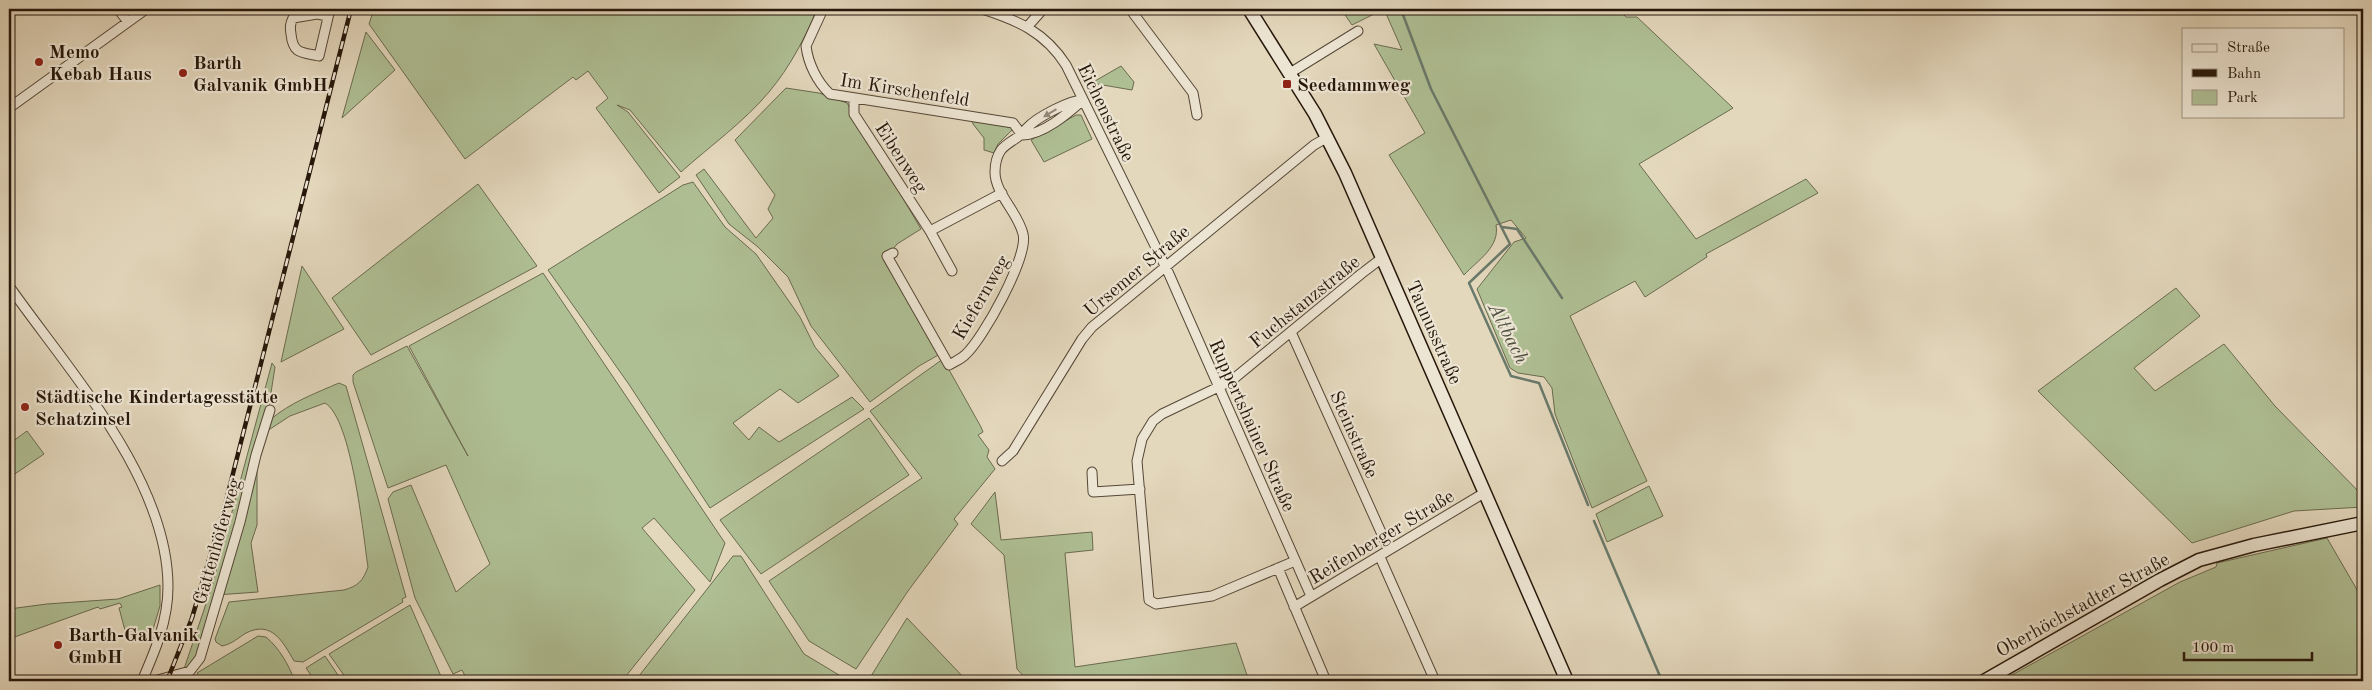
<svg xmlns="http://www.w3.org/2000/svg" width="2372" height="690" viewBox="0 0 2372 690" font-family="'Old Standard TT',serif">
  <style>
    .green { fill: #afbf94; stroke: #6a6b4f }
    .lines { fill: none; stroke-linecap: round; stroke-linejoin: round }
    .stream { stroke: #69796b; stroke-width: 2.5 }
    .street-casing { stroke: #554736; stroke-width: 11 }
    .secondary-casing { stroke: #26170a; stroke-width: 15 }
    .street { stroke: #ede5d3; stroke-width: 9 }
    .secondary { stroke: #ede5d3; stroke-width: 12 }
    .rail-casing { stroke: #26170a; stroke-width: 4.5 }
    .rail { stroke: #ede5d3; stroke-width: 2.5; stroke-dasharray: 8; stroke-linecap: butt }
    .oneway { fill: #938879 }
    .poi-dot { fill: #8f2418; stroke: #ede5d3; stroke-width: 2 }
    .labels { text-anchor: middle; stroke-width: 4.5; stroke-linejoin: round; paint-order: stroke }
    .poi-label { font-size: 19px; font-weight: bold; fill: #26170a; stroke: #ede5d3; text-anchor: start }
    .street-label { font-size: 19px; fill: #26170a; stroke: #ede5d3 }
    .water-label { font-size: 20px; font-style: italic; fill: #4d5042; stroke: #ede5d3 }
  </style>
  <rect width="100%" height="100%" fill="#e3d7bc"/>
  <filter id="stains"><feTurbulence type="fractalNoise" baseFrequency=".004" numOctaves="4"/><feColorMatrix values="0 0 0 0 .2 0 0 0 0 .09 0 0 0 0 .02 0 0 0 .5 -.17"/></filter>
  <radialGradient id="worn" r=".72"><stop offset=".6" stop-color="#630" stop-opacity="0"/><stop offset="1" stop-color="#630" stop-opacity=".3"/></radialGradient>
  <path class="green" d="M374 9H817C805 38 790 67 769 92 744 122 710 146 681 172L630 110 617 105 628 112 680 177 659 193 596 108 608 98 588 71 576 80 573 77 465 159 369 24Z
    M1341 9H1618L1626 17H1637L1733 108 1639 164 1696 239 1806 179 1818 193 1706 254 1707 257 1645 297 1635 281 1570 316 1647 481 1592 508 1555 414 1552 388 1544 377 1518 373 1510 368 1477 289 1514 242 1526 238 1511 220 1496 225C1500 247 1478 260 1464 275L1389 155 1425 133 1374 44 1402 50 1384 9 1352 25Z
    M366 32 395 70 342 118Z
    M1121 66 1134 82 1132 90 1097 84 1095 81Z
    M786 88 819 93 847 103 921 229 897 244 884 261 940 354 919 366 870 402 811 326 788 277 758 247 729 224 696 175 704 169 756 238 773 218 768 209 775 195 735 140Z
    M1076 115H1081L1092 139 1044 162 1031 140Z
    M972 120 1010 126 1012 130 998 144 994 153 984 150V138L973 124Z
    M693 182 725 227 756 254 800 317 815 347 839 376 798 403 780 389 733 423 749 440 759 427 779 442 852 397 864 409 710 508 628 383 548 270 683 185Z
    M478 184 537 266 371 355 332 298Z
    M302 266 344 329 281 362Z
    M543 273 725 543 710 582 654 518 642 528 695 590 622 681H465L467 680 462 670 453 674 415 598 388 499 393 492 411 485 456 592 490 564 446 465 388 488 353 382V375L356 372 407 346 468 456 409 346Z
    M2176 288 2200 316 2134 368 2155 391 2224 344 2275 406 2363 496V507L2294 511 2192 543 2038 391Z
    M943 359 981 427 983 432 978 435 989 450 987 457 995 469 954 519 958 524 908 591 856 669 809 641 769 581 922 478 870 411Z
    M272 363 275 367 268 412 270 420C289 403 316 393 339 383L346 386 406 597 402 599 403 602 303 662 294 661C283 642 272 620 246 633 238 638 232 644 222 646L216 642 215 639 229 602 344 590C358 586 363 581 368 567 363 534 352 419 325 403L290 416 267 431 257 467V525L251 543 258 592 216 595C210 614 203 662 184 669L212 586Z
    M869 418 909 475 761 574 720 520Z
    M27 431 44 454 9 478V444Z
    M1649 486 1663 516 1607 542 1596 514Z
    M995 492 1001 540 1092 532 1093 550 1065 553 1075 667 1236 643 1249 681H1028L1017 669 1004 555 971 524Z
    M2327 538 2363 600V681H2001L2180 582 2216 567 2217 563Z
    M733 556H741L804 654 849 681H635Z
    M160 585V606L151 636H143L135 639 126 634 119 608 122 607 120 603 100 609 98 607 9 639V609L47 604 118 599Z
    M410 605 443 681H348L329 654Z
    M907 618 967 681H868Z
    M258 636 266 637C280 649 288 664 295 681H201L197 673Z
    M325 656 342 681H315L306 668Z"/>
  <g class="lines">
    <path class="stream" d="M1402 12 1431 89 1510 244 1469 283 1511 376 1539 383 1588 505
      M1502 227 1517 229 1562 298
      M1594 521 1662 681"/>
    <g class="street-casing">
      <path id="street" d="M118 9 128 22
        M823 9 806 46C808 63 817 82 830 94L1013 123 1022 135
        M982 9C1017 20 1045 32 1066 65L1169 274 1311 596
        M1130 9 1193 93 1197 115
        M328 16 317 14 293 18C290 24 290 27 291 34 293 54 301 52 319 56L330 9
        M1028 26 1043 9
        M1290 73 1358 31
        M854 98V114L930 231 952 271
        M9 108 146 9
        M1022 135C1043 135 1067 114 1083 100
        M930 231 1002 193
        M893 253 887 256 949 365C954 362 961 359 965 355 983 339 1029 256 1023 234 1018 212 995 194 995 172 995 164 997 156 1001 150 1006 144 1013 141 1019 136 1022 134 1024 131 1027 128 1037 117 1070 100 1083 100
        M9 286C68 370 168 479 168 587 168 621 155 651 142 681
        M1291 332 1389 550
        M1002 461 1013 451 1082 339 1092 327 1314 145 1328 137
        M1092 472 1093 492 1140 489
        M1380 557 1435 681
        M1295 561 1212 596 1156 604 1149 600 1137 461 1142 439 1153 421 1162 414 1231 381 1361 274 1382 258
        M1278 568 1326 681
        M1294 607 1484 493
        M154 681 190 671 200 658 240 522 256 455 270 410"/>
    </g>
    <g class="secondary-casing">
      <path id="secondary" d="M1249 9 1315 114 1345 173 1567 681
        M1984 681 2160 580 2199 560 2254 545 2363 523"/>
    </g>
    <use href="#street" class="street"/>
    <use href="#secondary" class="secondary"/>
    <g class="rail-casing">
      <path id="rail" d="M167 681 192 618 225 505 351 9"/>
    </g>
    <use href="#rail" class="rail"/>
  </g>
  <defs><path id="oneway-solid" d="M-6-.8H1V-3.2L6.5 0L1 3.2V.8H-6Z" transform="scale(1.25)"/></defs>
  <use class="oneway" href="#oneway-solid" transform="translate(1050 113) rotate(149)"/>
  <g class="poi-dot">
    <circle cx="39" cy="62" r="5"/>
    <circle cx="183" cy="73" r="5"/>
    <rect x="1282" y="79" width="10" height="10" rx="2.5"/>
    <circle cx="25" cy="407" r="5"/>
    <circle cx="58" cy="645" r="5"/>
  </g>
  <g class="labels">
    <g class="poi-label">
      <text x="49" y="58">Memo<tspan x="49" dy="22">Kebab Haus</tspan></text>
      <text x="193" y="69">Barth<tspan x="193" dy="22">Galvanik GmbH</tspan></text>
      <text x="1297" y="91">Seedammweg</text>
      <text x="35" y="403">Städtische Kindertagesstätte<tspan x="35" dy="22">Schatzinsel</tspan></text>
      <text x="68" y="641">Barth-Galvanik<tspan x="68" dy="22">GmbH</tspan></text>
    </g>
    <g class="street-label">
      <text transform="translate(905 89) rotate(9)" y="7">Im Kirschenfeld</text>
      <text transform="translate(1107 112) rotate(64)" y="7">Eichenstraße</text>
      <text transform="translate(902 157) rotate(57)" y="7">Eibenweg</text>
      <text transform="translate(1136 270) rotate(-40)" y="7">Ursemer Straße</text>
      <text transform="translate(980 297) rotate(-60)" y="7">Kiefernweg</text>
      <text transform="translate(1304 301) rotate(-39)" y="7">Fuchstanzstraße</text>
      <text transform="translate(1435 332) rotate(66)" y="7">Taunusstraße</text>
      <text transform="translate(1253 425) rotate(66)" y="7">Ruppertshainer Straße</text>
      <text transform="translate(1355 434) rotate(66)" y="7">Steinstraße</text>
      <text transform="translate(1381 536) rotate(-31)" y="7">Reifenberger Straße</text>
      <text transform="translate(216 541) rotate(-74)" y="7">Gattenhöferweg</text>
      <text transform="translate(2082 604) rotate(-29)" y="7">Oberhöchstadter Straße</text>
    </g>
    <g class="water-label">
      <text transform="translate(1509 333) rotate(63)" y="7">Altbach</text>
    </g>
  </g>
  <rect width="2372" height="690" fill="none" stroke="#e3d7bc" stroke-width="30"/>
  <rect x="10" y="10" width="2352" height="670" fill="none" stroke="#26170a" stroke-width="2.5"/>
  <rect x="15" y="15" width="2342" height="660" fill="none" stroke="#26170a"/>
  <rect x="2182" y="28" width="162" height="90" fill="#ede5d3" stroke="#9d9383"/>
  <rect x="2192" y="44" width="25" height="8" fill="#ede5d3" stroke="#9d9383"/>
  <text x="2227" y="52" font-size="15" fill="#26170a">Straße</text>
  <rect x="2192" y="69" width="25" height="8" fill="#26170a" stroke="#9d9383"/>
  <text x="2227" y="78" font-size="15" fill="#26170a">Bahn</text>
  <rect x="2192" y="90" width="25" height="15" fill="#afbf94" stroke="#9d9383"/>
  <text x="2227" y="102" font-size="15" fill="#26170a">Park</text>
  <path d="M2184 652v8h128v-8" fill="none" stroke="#26170a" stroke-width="2.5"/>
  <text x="2192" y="652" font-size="15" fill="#26170a" stroke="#ede5d3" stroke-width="4" paint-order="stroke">100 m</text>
  <rect width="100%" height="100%" filter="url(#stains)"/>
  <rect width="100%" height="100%" fill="url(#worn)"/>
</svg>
